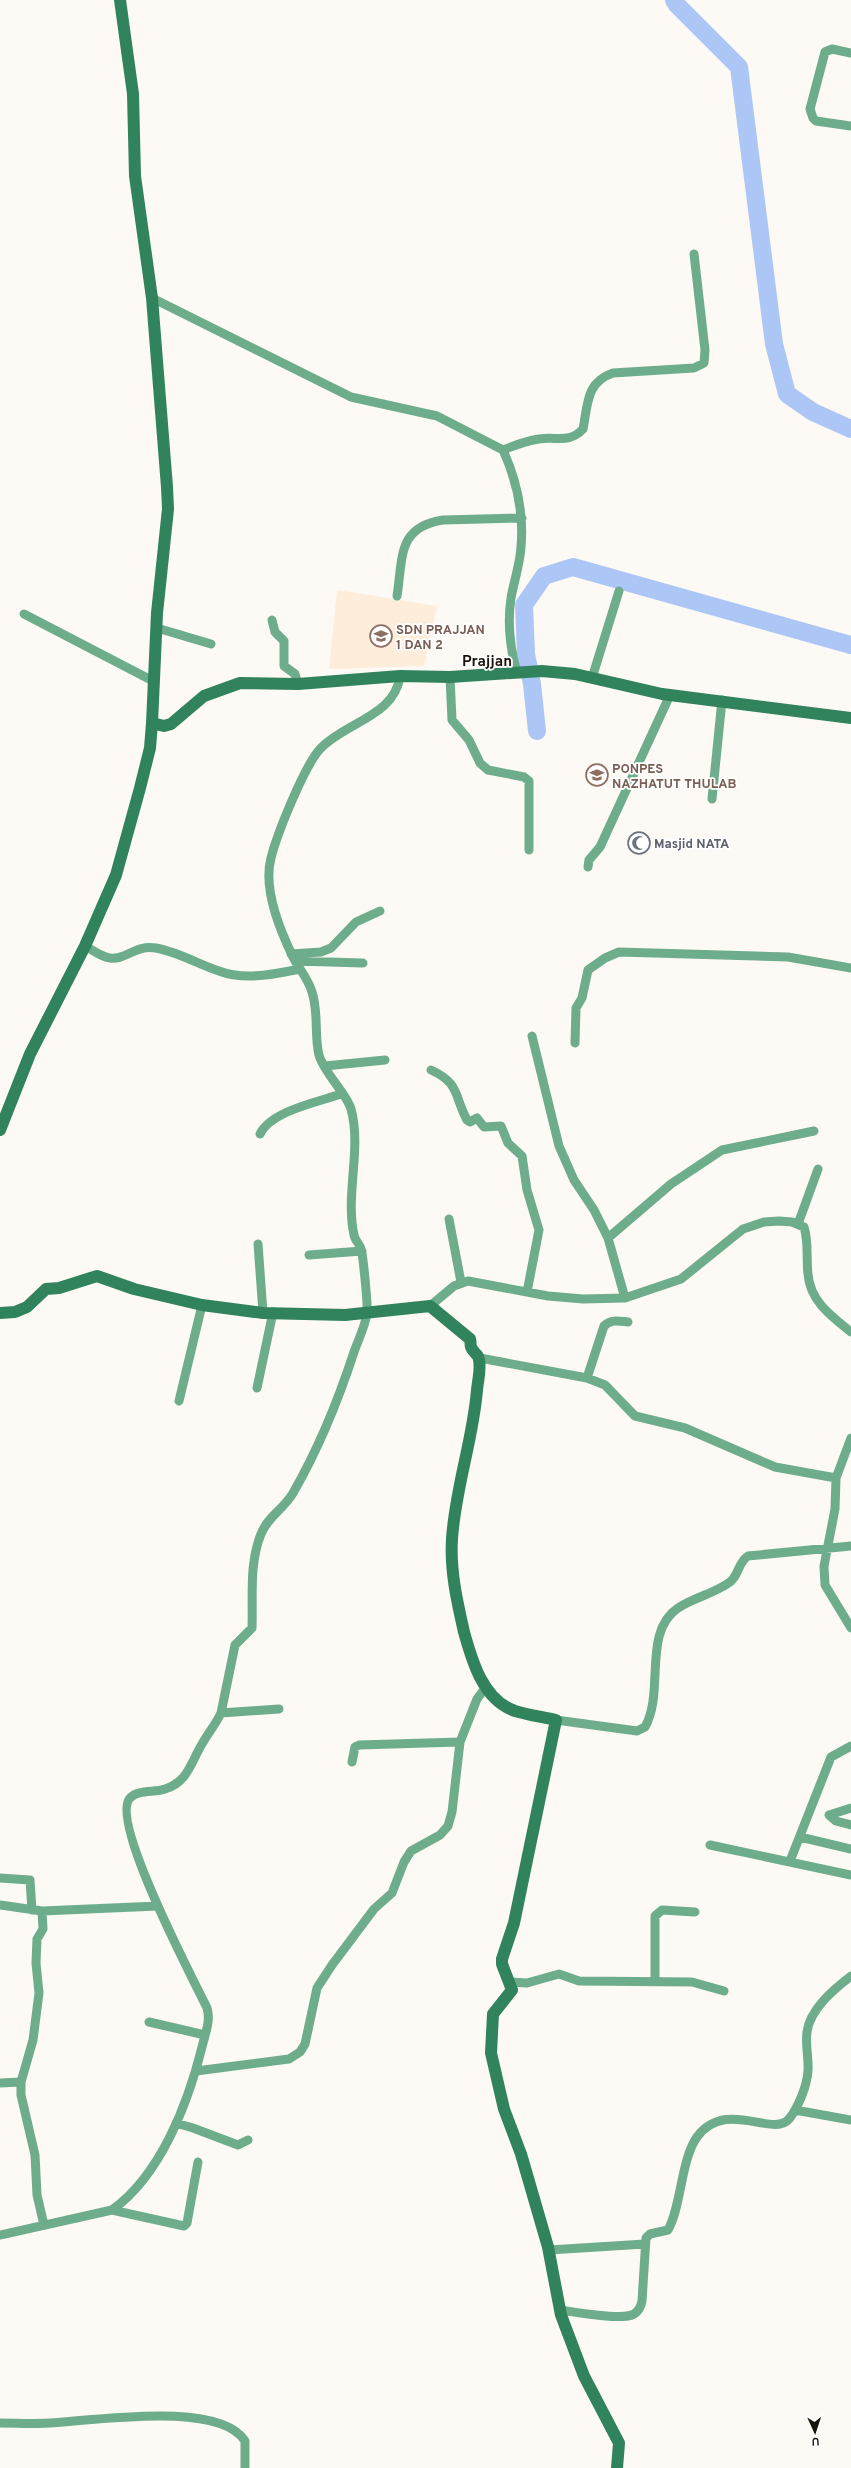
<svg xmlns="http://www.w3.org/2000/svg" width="851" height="2468" viewBox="0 0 851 2468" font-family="Overpass,sans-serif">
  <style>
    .education { fill: #feeddb }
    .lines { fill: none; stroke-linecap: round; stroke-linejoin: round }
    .river { stroke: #acc7f6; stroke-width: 18 }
    .street { stroke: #6ead8c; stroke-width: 9 }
    .secondary { stroke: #31835e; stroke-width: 12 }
    .labels { text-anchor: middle; stroke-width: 3.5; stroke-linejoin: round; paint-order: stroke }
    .education-label { font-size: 13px; font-weight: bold; fill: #785e54; stroke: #fff; text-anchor: start }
    .worship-label { font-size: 13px; font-weight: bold; fill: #5b616d; stroke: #fff; text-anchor: start }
    .quarter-label { font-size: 15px; font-weight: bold; fill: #181209; stroke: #fff }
  </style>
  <rect width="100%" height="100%" fill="#fdf9f4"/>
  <path class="education" d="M337 590 437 606 424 666 329 669Z"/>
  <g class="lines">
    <path class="river" d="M674 0 677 5 739 67 774 344 787 394 813 412 851 429
      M537 731 532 684 526 654 524 605 544 576 573 567 851 645"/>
    <path class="street" d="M851 53 832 49 825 52 810 109 813 118 816 121 851 126
      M152 298 351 397 437 416 503 450C517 481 524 513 521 547 520 564 514 581 511 598 507 624 510 648 517 673
      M503 450C515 445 526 441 539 439 557 436 569 444 583 429 588 404 586 382 613 373L694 368 704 363 705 350 694 254
      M397 596C403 558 397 527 443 520L522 518
      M24 614 153 681
      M272 620 275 632 284 641V666L295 674 298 684
      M157 628 211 644
      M450 677 452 720 469 740 480 763 488 770 524 777 529 781V850
      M592 678 619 591
      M712 799 722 700
      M588 867 589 860 600 847 670 695
      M85 946C93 950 101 957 110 958 124 961 136 944 156 948 178 952 198 964 219 971 245 981 274 974 300 969
      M291 954 321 952 331 948 356 922 380 911
      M295 961 363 963
      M532 1036 559 1146 574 1180 594 1210 608 1238 625 1298
      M575 1043 576 1008 582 998 588 970 605 958 619 952 788 957 851 968
      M325 1066 385 1060
      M431 1070C460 1083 454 1096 467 1120L470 1122 477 1118 484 1127 501 1126 508 1143 522 1156 527 1190 539 1230 527 1292
      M260 1134C271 1111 318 1102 341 1094
      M449 1219 461 1282
      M798 1224 818 1169
      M608 1238 671 1184 722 1150 814 1131
      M258 1244 263 1313
      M309 1255 362 1251
      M430 1306 454 1286 468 1281 548 1296 583 1299 625 1298 681 1279 743 1229 764 1222 779 1221 792 1222 804 1227C809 1243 806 1257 808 1274 810 1301 831 1316 851 1332
      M480 1358 587 1378 605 1385 635 1416 685 1428 775 1467 836 1478
      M587 1378 604 1326C611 1319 618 1321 628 1322
      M257 1388 273 1312
      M179 1401 202 1305
      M851 1438 836 1478 835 1509 824 1566 825 1585 851 1628
      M221 1713 279 1709
      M556 1720 637 1731 645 1727C665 1692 642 1632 678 1608 693 1598 712 1594 727 1584 739 1578 737 1563 748 1556L851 1546
      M352 1762 355 1747 359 1745 460 1742
      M851 1808 829 1815 836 1821 851 1825
      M800 1837 851 1849
      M710 1845 851 1875
      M790 1861 831 1757 851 1746
      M0 1878 30 1880 32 1910
      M0 1905 42 1911 158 1906
      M42 1911 43 1929 37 1939 36 1963 39 1993 33 2040 21 2082V2095L35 2155 37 2195 44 2225
      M655 1980V1916L662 1910 695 1912
      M510 1982 527 1983 559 1974 579 1981 692 1982 724 1991
      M149 2022 205 2035
      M196 2071 289 2059 300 2052 305 2044 317 1988 332 1965 374 1909 392 1893 404 1862 411 1851 440 1835 448 1826 452 1812 460 1742 477 1699 486 1687
      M0 2083 21 2082
      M795 2110 851 2120
      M176 2123 193 2128 238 2145 248 2140
      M112 2210C161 2175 188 2103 202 2047 205 2034 211 2021 207 2008 193 1979 109 1820 130 1798 138 1789 155 1793 165 1789 188 1782 191 1762 202 1744 208 1733 216 1724 221 1713L235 1645 252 1628C253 1597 249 1563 261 1534 268 1516 284 1509 293 1493 319 1448 338 1401 354 1352 358 1340 366 1325 367 1312 368 1306 363 1254 361 1249 360 1244 355 1241 354 1235 345 1194 362 1149 351 1109 347 1094 324 1073 319 1055 314 1036 319 1013 312 992 308 978 298 968 292 955 279 928 263 888 271 858 277 834 305 764 321 748 346 722 395 716 400 676
      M0 2235 112 2210 184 2226 187 2223 198 2162
      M549 2250 645 2244
      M560 2310C575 2312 622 2321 634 2314 639 2311 641 2306 642 2301L646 2238 650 2234 668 2230C681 2208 681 2159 697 2137 726 2098 773 2138 789 2119 798 2108 807 2086 808 2071 809 2058 805 2045 807 2032 810 2009 834 1989 851 1976
      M0 2423C16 2423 33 2424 49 2423 93 2421 219 2400 245 2441V2468"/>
    <path class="secondary" d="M152 723 164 726 171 724 204 696 240 683 298 684 400 676 450 677 542 671 575 674 662 694 851 718
      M0 1130 30 1054 85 946 116 875 140 788 150 748 152 723 157 613 168 509 167 487 152 298 135 176 133 94 120 0
      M0 1313 15 1312 27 1307 46 1289 59 1288 97 1276 134 1289 202 1305 263 1313 345 1315 430 1306 470 1339C471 1342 470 1344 471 1347 473 1353 479 1354 479 1360 481 1369 478 1380 477 1390 473 1440 455 1489 452 1539 450 1571 457 1601 464 1632 472 1661 483 1700 515 1711 528 1715 543 1717 556 1720L514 1923 502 1959V1964L512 1990 493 2014 491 2053 504 2109 521 2154 548 2247 561 2315 584 2376 619 2443 617 2468"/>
  </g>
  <defs>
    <g id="school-ring" transform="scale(1.15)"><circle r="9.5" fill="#fff" stroke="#8d6e63" stroke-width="1.5"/><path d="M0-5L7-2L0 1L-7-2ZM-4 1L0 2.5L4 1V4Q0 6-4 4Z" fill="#8d6e63"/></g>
    <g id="mosque-ring" transform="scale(1.15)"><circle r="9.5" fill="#fff" stroke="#6b7280" stroke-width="1.5"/><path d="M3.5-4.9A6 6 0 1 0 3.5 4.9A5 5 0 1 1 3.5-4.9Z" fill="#6b7280"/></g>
  </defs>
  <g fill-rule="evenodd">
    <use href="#school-ring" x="381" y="636"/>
    <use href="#school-ring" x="597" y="775"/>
    <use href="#mosque-ring" x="639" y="843"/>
  </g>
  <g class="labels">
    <g class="education-label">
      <text x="396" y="634">SDN PRAJJAN<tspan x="396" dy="15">1 DAN 2</tspan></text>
      <text x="612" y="773">PONPES<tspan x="612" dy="15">NAZHATUT THULAB</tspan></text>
    </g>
    <g class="worship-label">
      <text x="654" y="848">Masjid NATA</text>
    </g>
    <g class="quarter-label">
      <text x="487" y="666">Prajjan</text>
    </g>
  </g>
  <g transform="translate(815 2432) rotate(177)" stroke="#ffffff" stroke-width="3" paint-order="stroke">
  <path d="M0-3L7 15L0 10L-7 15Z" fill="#181209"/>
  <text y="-6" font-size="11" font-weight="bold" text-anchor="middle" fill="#181209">U</text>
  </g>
</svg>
